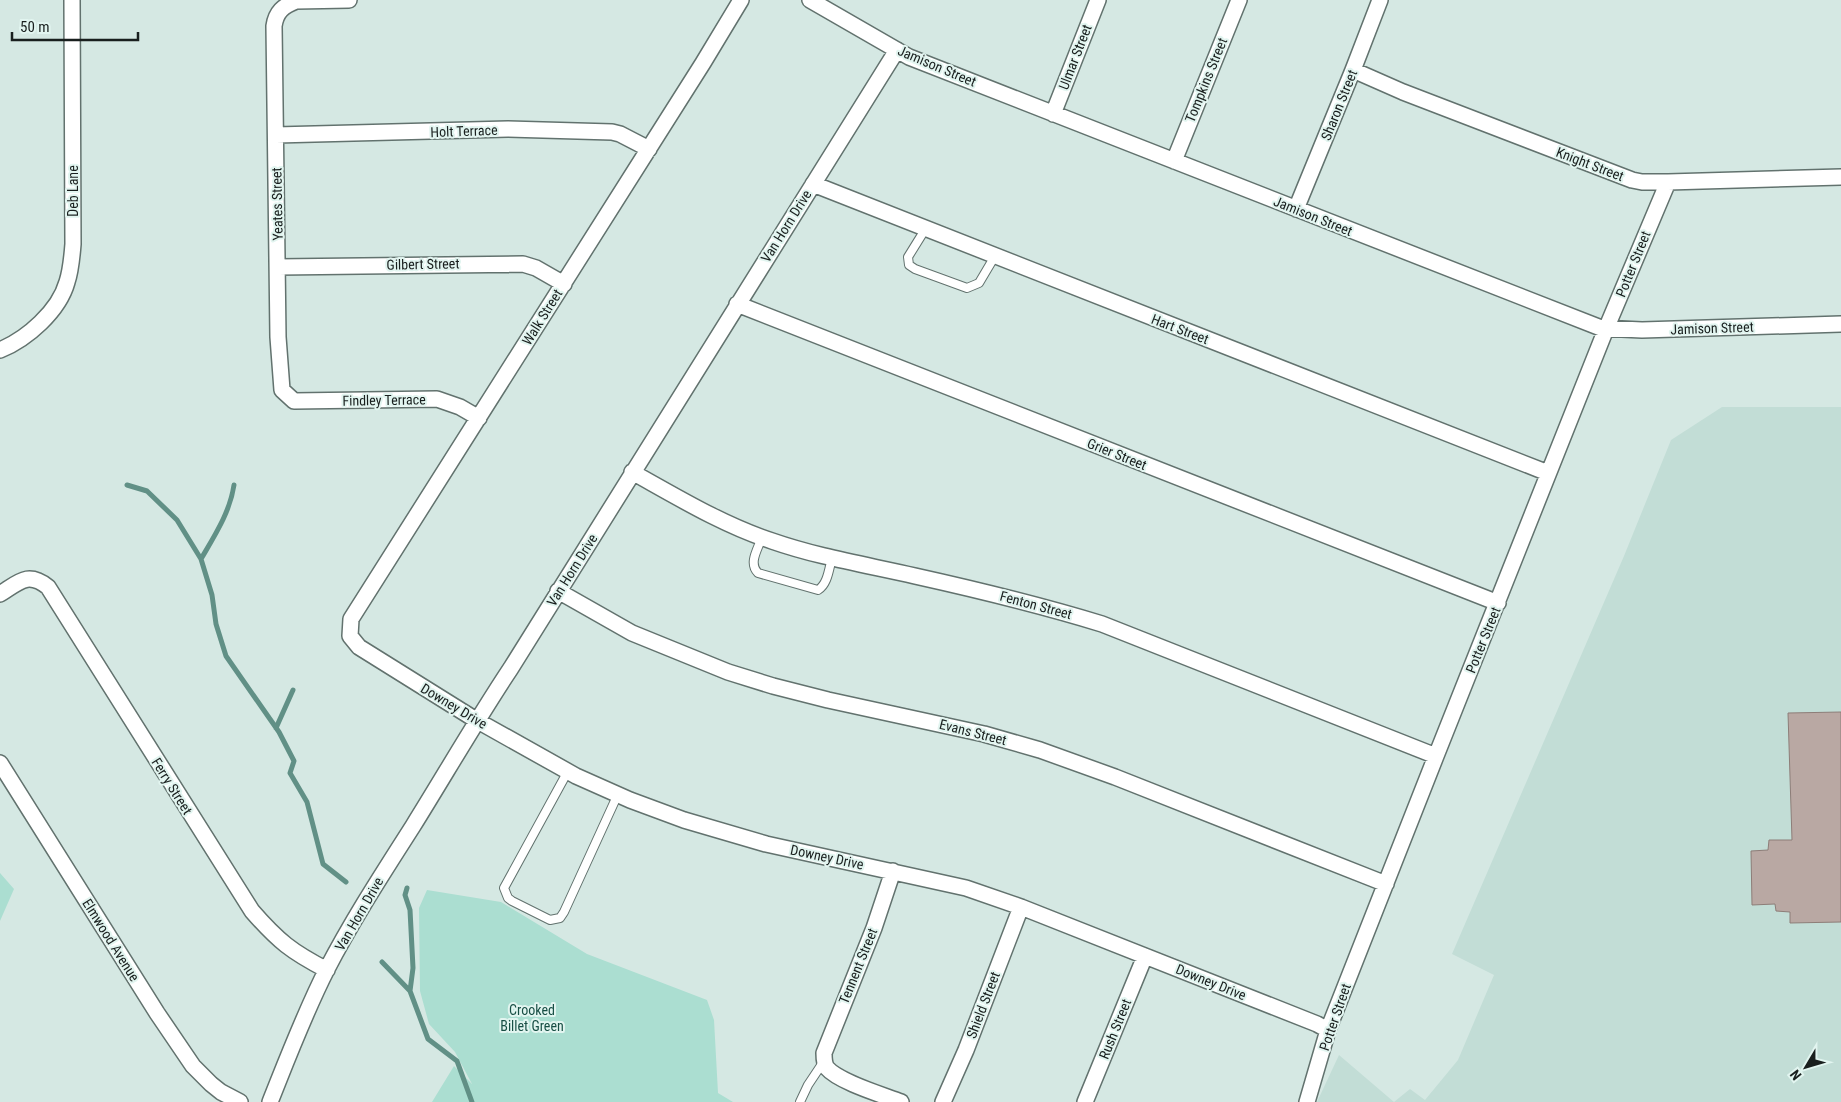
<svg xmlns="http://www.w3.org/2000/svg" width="1841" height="1102" viewBox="0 0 1841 1102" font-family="'Roboto Condensed',sans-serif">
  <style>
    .built { fill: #c2ddd6 }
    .green { fill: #abded1 }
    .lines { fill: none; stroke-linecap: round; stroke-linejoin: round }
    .stream { stroke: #619086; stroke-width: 5 }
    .building { fill: #b9a8a3; stroke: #8d7d78 }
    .service-casing { stroke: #62726e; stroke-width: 10 }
    .minor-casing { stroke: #62726e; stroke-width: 18 }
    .service { stroke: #fff; stroke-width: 8 }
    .minor { stroke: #fff; stroke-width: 15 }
    .labels { text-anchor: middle; stroke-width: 4; stroke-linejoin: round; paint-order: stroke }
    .street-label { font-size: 14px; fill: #191f1e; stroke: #e2f5f0 }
    .park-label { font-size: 14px; fill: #174e44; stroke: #e2f5f0 }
  </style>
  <rect width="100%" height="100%" fill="#d5e8e3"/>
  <path class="built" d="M1722 407H1841V1102H1317L1339 1055 1394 1102 1410 1089 1425 1100 1458 1060 1494 975 1452 954 1624 556 1671 440Z"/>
  <path class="green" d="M0 873 14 889 0 921Z
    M427 890 501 902 587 954 707 1000 714 1020 718 1093 733 1102H432L454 1066 472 1084 455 1052 429 1024 420 991 419 908Z"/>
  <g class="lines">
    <path class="stream" d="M127 485 147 491 177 520 201 559 212 595 216 624 226 656 279 732 294 761 290 773 307 802 323 864 346 882
      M201 559C215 535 230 512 234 485
      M276 728 293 690
      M407 888 405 895 410 910 413 968 410 991
      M382 962 410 991 428 1039 457 1061 472 1102"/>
  </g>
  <path class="building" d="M1841 712V922L1790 923V912L1776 911 1775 904 1752 905 1751 851 1768 850 1769 840H1792L1788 713Z"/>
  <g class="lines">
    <g class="service-casing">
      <path id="service" d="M926 228 908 257 909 265 915 269 967 288 979 283 995 256
        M762 537C758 549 748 563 758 573L818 590C828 584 829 568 832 558
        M568 771 504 888 508 898 512 901 550 920 560 918 564 912 618 794
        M800 1102 808 1085 824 1061"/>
    </g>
    <g class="minor-casing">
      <path id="minor" d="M349 0 296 1C283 6 276 12 274 26L278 337 282 390 294 401 437 399 460 407 479 418
        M741 0 703 63 351 619 350 636 359 647 476 720 576 776 630 800 684 820 766 844 966 888 1021 907 1317 1024 1328 1030
        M810 0 909 57 1601 328 1642 330 1841 324
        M1353 70 1403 92 1632 180 1642 182H1668L1841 177
        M1053 114 1098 0
        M276 135 508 129 612 132 620 134 649 149
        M1174 161 1239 0
        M813 184 1548 473
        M1296 209 1353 70 1380 0
        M278 267 523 264 536 268 564 284
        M737 304 1498 603
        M0 350C27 339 59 311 67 282 71 270 72 257 73 244L72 0
        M632 472C677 497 723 525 772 541 818 557 867 565 915 576 978 590 1040 605 1102 624L1436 756
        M558 591 632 633 728 672 773 686 828 700 984 734 1040 750 1115 777 1386 884
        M0 594C19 582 28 571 48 587L252 911C278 941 292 952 327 970
        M0 763 157 1013 193 1066 211 1084 221 1092 240 1102
        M893 871 874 928 824 1053C824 1058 824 1064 827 1068 839 1082 883 1095 901 1102
        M270 1102C288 1057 305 1012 327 969 353 919 383 873 413 826 446 773 477 719 511 668L897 50
        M943 1102 966 1050 1021 907
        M1085 1102 1145 956
        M1307 1102 1328 1030 1436 756 1606 329 1668 182"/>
    </g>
    <use href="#service" class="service"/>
    <use href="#minor" class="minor"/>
  </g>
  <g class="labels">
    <g class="street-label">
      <text transform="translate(1075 57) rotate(-69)" y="5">Ulmar Street</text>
      <text transform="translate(937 66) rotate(23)" y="5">Jamison Street</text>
      <text transform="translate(1206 80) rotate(-68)" y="5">Tompkins Street</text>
      <text transform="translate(1339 105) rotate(-68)" y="5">Sharon Street</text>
      <text transform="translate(464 131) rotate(-2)" y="5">Holt Terrace</text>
      <text transform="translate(1590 164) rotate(21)" y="5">Knight Street</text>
      <text transform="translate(73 191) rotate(-90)" y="5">Deb Lane</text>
      <text transform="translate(277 204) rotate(-91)" y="5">Yeates Street</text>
      <text transform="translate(1313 216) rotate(22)" y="5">Jamison Street</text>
      <text transform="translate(786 226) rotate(-58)" y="5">Van Horn Drive</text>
      <text transform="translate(423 264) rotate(-1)" y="5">Gilbert Street</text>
      <text transform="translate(1633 264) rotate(-68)" y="5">Potter Street</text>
      <text transform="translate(542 317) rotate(-58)" y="5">Walk Street</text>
      <text transform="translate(1712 328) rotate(-2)" y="5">Jamison Street</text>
      <text transform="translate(1180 329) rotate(21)" y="5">Hart Street</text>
      <text transform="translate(384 400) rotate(-1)" y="5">Findley Terrace</text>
      <text transform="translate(1117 454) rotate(22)" y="5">Grier Street</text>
      <text transform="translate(572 570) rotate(-58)" y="5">Van Horn Drive</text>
      <text transform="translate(1036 605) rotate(15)" y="5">Fenton Street</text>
      <text transform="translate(1483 640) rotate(-68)" y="5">Potter Street</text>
      <text transform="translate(454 706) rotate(31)" y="5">Downey Drive</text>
      <text transform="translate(973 732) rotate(14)" y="5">Evans Street</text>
      <text transform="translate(172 786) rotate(58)" y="5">Ferry Street</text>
      <text transform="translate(827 857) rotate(12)" y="5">Downey Drive</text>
      <text transform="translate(359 914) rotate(-60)" y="5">Van Horn Drive</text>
      <text transform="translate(111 940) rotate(58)" y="5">Elmwood Avenue</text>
      <text transform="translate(858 966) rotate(-68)" y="5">Tennent Street</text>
      <text transform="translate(1211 982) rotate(22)" y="5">Downey Drive</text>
      <text transform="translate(983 1005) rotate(-69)" y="5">Shield Street</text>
      <text transform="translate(1335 1017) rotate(-71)" y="5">Potter Street</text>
      <text transform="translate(1115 1029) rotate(-68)" y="5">Rush Street</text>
    </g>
    <g class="park-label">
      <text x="532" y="1015">Crooked<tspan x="532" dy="16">Billet Green</tspan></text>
    </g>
  </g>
  <g transform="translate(1806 1067) rotate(232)" stroke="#e2f5f0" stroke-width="4" paint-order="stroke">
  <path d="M0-4L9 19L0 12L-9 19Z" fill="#191f1e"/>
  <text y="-8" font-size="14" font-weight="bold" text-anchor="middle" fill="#191f1e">N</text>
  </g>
  <path d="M12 32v8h126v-8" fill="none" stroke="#191f1e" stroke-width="2.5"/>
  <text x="20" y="32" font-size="15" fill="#191f1e" stroke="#e2f5f0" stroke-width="4" paint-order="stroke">50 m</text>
</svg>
